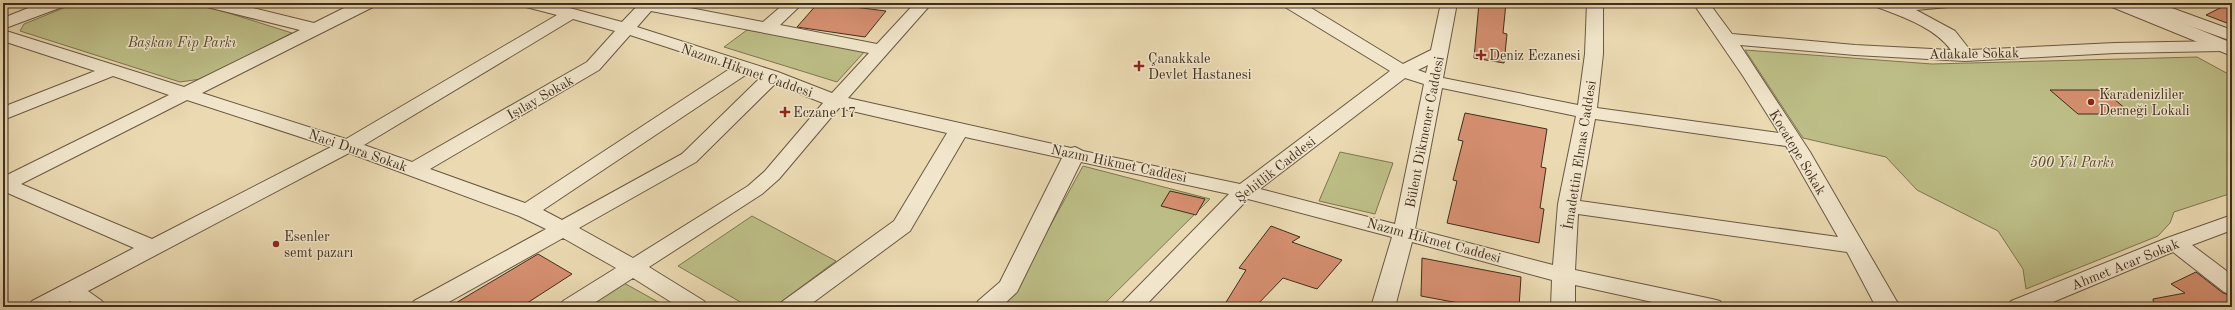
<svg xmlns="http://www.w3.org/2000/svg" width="2235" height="310" viewBox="0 0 2235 310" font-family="'Old Standard TT',serif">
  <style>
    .green { fill: #bdbe87; stroke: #7e7652 }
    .building { fill: #d58f70; stroke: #402e1d }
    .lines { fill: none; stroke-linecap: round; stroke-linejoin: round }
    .minor-casing { stroke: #6a5942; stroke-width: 2 }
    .tertiary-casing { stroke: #6a5942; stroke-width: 2 }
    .minor { fill: #f1e6cc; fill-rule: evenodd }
    .tertiary { fill: #f1e6cc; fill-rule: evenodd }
    .poi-dot { fill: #8f2418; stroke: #f1e6cc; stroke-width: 1.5 }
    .labels { text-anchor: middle; stroke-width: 3; stroke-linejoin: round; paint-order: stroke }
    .park-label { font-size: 14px; font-style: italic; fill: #594b32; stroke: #f1e6cc }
    .street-label { font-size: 14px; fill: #402e1d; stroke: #f1e6cc }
    .poi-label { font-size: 14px; fill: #402e1d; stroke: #f1e6cc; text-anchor: start }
  </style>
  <rect width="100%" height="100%" fill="#ead9b1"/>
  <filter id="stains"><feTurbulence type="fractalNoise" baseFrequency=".005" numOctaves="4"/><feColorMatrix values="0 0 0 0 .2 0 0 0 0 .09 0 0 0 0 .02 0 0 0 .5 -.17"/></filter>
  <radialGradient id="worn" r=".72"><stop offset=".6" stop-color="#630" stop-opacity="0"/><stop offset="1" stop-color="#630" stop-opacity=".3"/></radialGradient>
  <path class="green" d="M76 3H197L292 33 201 79 180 82 20 31 24 24Z
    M747 30 866 50 837 82 724 47Z
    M1745 50 1932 64 2197 57 2232 76V193L2174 212 2170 223 2158 236 2026 289 2023 269 1998 231 1917 190 1886 157 1803 138Z
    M1340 152 1393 163 1375 214 1319 201Z
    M1083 166 1210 199 1101 307H996L1015 290Z
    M752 216 836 261 774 307H749L678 266Z
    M624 283 667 307H585Z"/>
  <path class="building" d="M818 3H822L886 11 865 37 797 27Z
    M1479 3H1506L1503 33 1507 34 1504 63 1474 58Z
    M2230 3H2232V25L2206 15Z
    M2050 90H2103L2132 114H2078Z
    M1465 113 1547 129 1541 167 1546 168 1540 208 1544 209 1539 243 1447 223 1457 181 1453 180 1463 141 1458 140Z
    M1170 191 1205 199 1196 215 1161 206Z
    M1271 226 1300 237 1292 242 1342 260 1317 289 1283 278 1255 307H1223L1246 270 1239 268Z
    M538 254 572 274 521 307H449Z
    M1422 258 1521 277 1519 307H1480L1421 296Z
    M2196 272 2223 293 2232 296V307H2154L2153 299 2185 293 2171 284Z"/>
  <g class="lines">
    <g class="minor-casing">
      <path id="minor" d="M41 3H64L62 7 3 29V18Z
        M205 3H233L314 23 354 3H375L373 7 202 93 346 139 557 15 526 7 524 3H551L622 22 640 3H664L763 22 785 3H803L780 25 877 44 915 3H932L848 98 1071 148 1075 147 1083 151 1240 184 1390 71 1285 7 1283 3H1303L1403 64 1431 50 1441 3H1457L1443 78 1578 105 1585 54 1587 3H1603V54L1597 108 1779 133 1743 76 1693 3H1709L1732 34 1855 45 1951 50C1934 27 1903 17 1877 7L1875 3H1950L1948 7 1916 10 1955 31 1970 50 2115 43 2222 41 2228 42 2231 46 2228 50 2222 51 2115 53 1965 61 1855 55 1740 45 1810 152 1900 307H1876L1847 252 1578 214 1575 270 1712 299 1720 301 1724 307H1675L1575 285V307H1551L1552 280 1412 242 1395 307H1371L1392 237 1248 199 1144 307H1118L1229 194 1081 162 1017 292 1001 307H974L978 301 1000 282 1062 158 965 137 910 231 807 307H779L783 301 894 221 947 133 839 108 779 179 762 194 649 267 704 301 708 307H679L633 278 588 307H559L563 301 616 268 563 238 440 307H410L414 301 546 229 519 216 349 153 88 291 102 301 106 307H78L70 301 59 307H28L32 301 134 248 3 191V177L169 95 113 76 3 120V107L95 71 3 41V30L184 87 300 30 207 7ZM651 11 869 53 832 93 778 72 637 27ZM573 19 615 31 587 62 412 162 364 145ZM630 35 731 68 525 203 430 169 599 70ZM1428 65 1426 73 1418 70ZM747 74 760 78 682 154 562 220 543 210ZM1405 78 1424 84 1395 224 1260 189ZM775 84 823 103 765 171 748 186 633 258 579 228 696 162ZM1442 88 1576 116 1558 204 1553 265 1415 229ZM187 100 331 147 152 239 21 184ZM1595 119 1786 146 1838 237 1580 201Z
        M2134 3H2158L2232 30V41L2136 7Z
        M2232 215V230L2192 245 2232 275V295L2224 292 2173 252 2041 307H2007L2011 301 2167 238Z"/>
    </g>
    <g class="tertiary-casing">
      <path id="tertiary" d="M2109 3H2134L2232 43V56L2112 7Z"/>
    </g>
    <use href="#minor" class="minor"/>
    <use href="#tertiary" class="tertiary"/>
  </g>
  <g class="poi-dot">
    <path d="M1479 49h4v4h4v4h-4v4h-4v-4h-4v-4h4z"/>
    <path d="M1137 60h4v4h4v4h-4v4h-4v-4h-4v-4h4z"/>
    <circle cx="2091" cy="102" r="4"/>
    <path d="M783 106h4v4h4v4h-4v4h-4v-4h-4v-4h4z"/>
    <circle cx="276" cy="244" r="4"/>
  </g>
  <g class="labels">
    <g class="park-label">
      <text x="182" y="47">Başkan Fip Parkı</text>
      <text x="2072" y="167">500 Yıl Parkı</text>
    </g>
    <g class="street-label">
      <text transform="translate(1974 53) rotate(-1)" y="5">Adakale Sokak</text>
      <text transform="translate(747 70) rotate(19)" y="5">Nazım Hikmet Caddesi</text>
      <text transform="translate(540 97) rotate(-30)" y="5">Işılay Sokak</text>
      <text transform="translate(1424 132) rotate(-79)" y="5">Bülent Dikmener Caddesi</text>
      <text transform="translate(358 150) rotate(19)" y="5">Naci Dura Sokak</text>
      <text transform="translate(1798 152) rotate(59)" y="5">Kocatepe Sokak</text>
      <text transform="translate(1579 155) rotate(-81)" y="5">İmadettin Elmas Caddesi</text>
      <text transform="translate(1119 163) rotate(12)" y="5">Nazım Hikmet Caddesi</text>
      <text transform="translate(1275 169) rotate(-38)" y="5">Şehitlik Caddesi</text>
      <text transform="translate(1434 240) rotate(15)" y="5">Nazım Hikmet Caddesi</text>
      <text transform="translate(2125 264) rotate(-22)" y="5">Ahmet Acar Sokak</text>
    </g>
    <g class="poi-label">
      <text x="1489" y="60">Deniz Eczanesi</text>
      <text x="1148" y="63">Çanakkale<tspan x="1148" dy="16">Devlet Hastanesi</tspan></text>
      <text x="2099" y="99">Karadenizliler<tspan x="2099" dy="16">Derneği Lokali</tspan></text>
      <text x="793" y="117">Eczane 17</text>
      <text x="284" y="241">Esenler<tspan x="284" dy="16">semt pazarı</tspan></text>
    </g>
  </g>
  <rect width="2235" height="310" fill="none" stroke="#ead9b1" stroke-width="16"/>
  <rect x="4" y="4" width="2227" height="302" fill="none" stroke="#402e1d" stroke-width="2"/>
  <rect x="8" y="8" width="2219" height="294" fill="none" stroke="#402e1d"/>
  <rect width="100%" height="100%" filter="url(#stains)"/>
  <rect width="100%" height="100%" fill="url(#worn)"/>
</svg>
